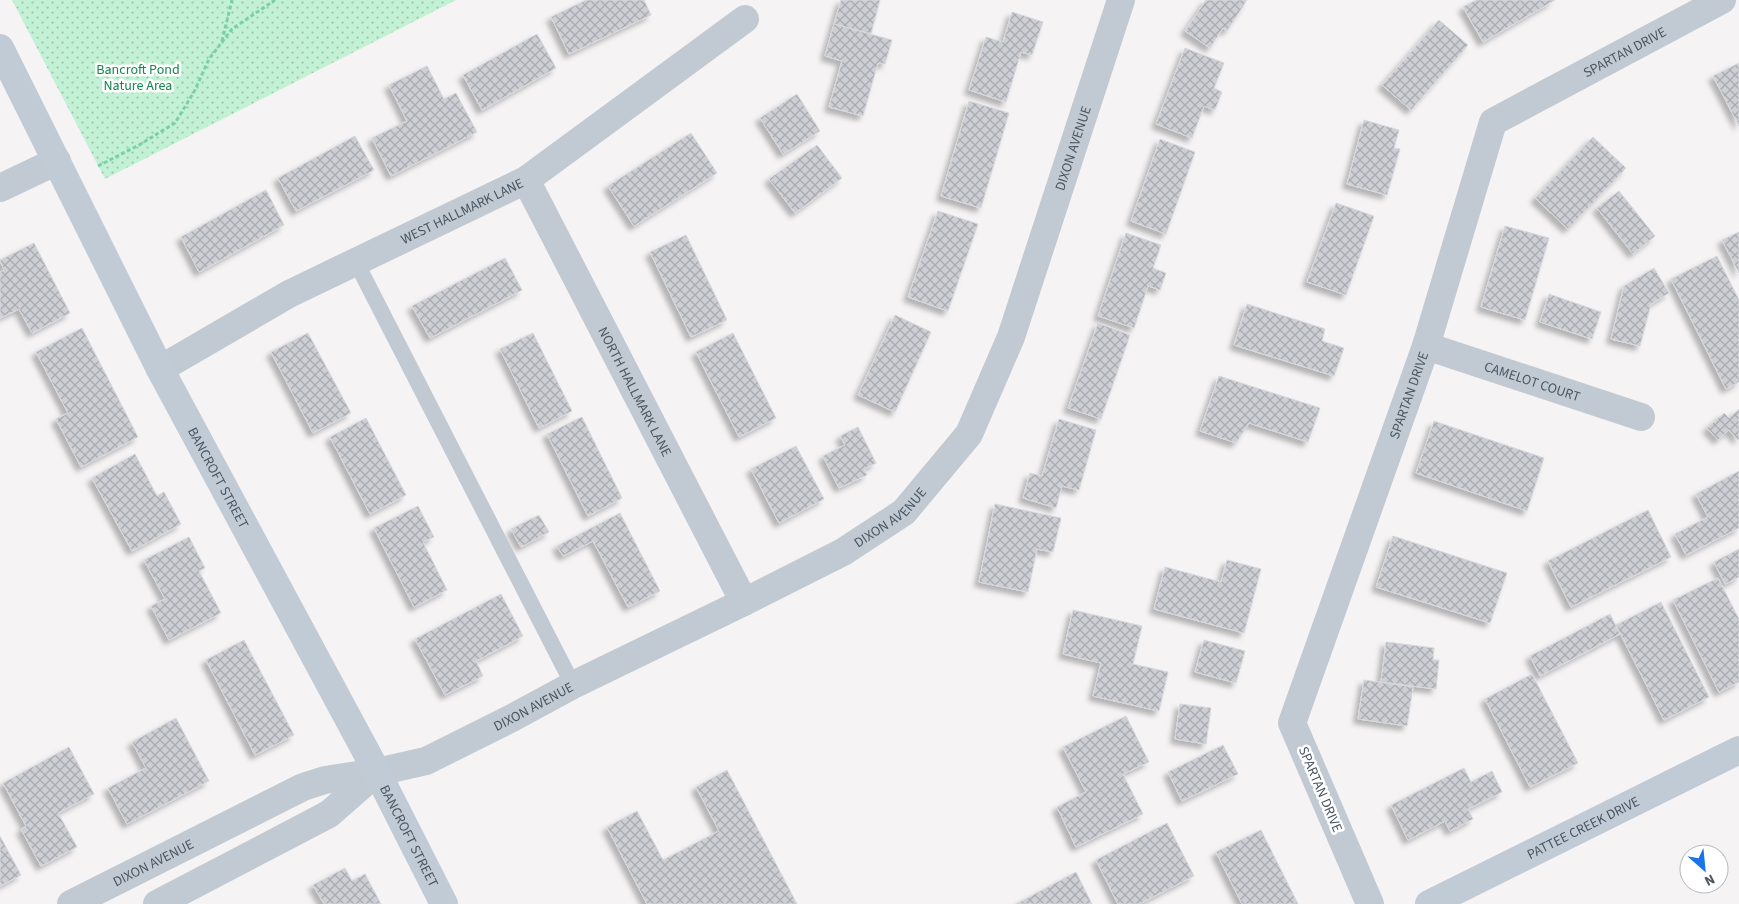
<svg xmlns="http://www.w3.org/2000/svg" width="1739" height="904" viewBox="0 0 1739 904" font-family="'Source Sans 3',sans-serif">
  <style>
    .green { fill: url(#green-dots) }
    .building { fill: url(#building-cross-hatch); stroke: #d7d9de; filter: url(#shadow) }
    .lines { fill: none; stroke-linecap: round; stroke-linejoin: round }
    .path { stroke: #7ad0a6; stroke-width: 3; stroke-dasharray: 4 2.5; stroke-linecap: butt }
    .lane { stroke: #c1cad2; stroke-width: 16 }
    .street { stroke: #c1cad2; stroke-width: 28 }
    .secondary { stroke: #c1cbd6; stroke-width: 28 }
    .labels { text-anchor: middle; stroke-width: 5; stroke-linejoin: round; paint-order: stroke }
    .street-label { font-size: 14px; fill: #4a5661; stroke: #fff }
    .park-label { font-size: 14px; fill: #17864f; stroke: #fff }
  </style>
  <defs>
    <pattern id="green-dots" width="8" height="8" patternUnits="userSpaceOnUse" patternTransform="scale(1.25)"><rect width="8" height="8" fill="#c3f1d5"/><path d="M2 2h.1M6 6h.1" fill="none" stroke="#a0c6b0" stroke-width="1.8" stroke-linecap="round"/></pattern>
    <pattern id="building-cross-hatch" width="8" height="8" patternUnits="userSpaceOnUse" patternTransform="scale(1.25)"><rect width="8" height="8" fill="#cdcfd5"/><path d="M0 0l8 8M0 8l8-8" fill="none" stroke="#a8abb0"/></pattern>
    <filter id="shadow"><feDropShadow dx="-4.5" dy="4.5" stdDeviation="2.5" flood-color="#0004"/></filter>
  </defs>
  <rect width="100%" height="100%" fill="#f5f3f3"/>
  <path class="green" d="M12 0H456L105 179Z"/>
  <path class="building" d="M586 0H644L651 15 569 54 551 17Z
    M841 0H880L871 34 834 24Z
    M1206 0H1247L1227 31 1223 28 1210 48 1185 31Z
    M1476 0H1555L1483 42 1463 7Z
    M1012 12 1043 22 1032 55 1021 52 1006 102 969 90 986 37 1003 42Z
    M1439 20 1468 45 1411 110 1382 85Z
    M834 24 892 40 885 64 878 63 863 116 829 107 842 61 825 56Z
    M537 34 556 68 482 110 463 75Z
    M1185 48 1224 63 1214 88 1222 92 1215 110 1204 106 1192 138 1156 124Z
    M1739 63V126L1713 76Z
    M427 66 444 99 456 93 477 132 391 176 372 138 407 121 389 85Z
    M797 94 820 131 783 154 760 118Z
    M969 101 1009 113 981 208 941 196Z
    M1364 120 1399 130 1394 148 1400 149 1387 195 1347 184Z
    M691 133 717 173 634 226 608 186Z
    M355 136 374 170 296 211 278 178Z
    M1593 137 1626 168 1568 229 1535 198Z
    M1160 139 1195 152 1166 234 1131 221Z
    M817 145 842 178 795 213 769 179Z
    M266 190 284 225 199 272 181 237Z
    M1619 191 1655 236 1633 254 1597 208Z
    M1336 203 1374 216 1346 295 1307 282Z
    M938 211 978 224 948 311 908 297Z
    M1505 226 1549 238 1525 320 1481 307Z
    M1739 232V273L1722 240Z
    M1126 233 1161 245 1153 268 1166 273 1160 290 1148 286 1134 328 1098 316Z
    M686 235 727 320 691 337 650 252Z
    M34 243 70 313 32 333 19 309 0 318V272L4 270 0 260Z
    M1717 256 1739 300V382L1726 389 1671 279Z
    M505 258 522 290 430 338 412 306Z
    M1654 268 1669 293 1651 304 1640 346 1611 339 1624 286Z
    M1549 294 1601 312 1592 339 1540 322Z
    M1247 304 1325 329 1322 341 1344 348 1334 376 1234 345Z
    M895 315 931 332 895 412 858 395Z
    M1098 323 1130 335 1101 419 1068 408Z
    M82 328 138 437 81 467 56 419 68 413 36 352Z
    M308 333 351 413 313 433 271 352Z
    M533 333 572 411 539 428 500 349Z
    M733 333 776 418 739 437 696 352Z
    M1219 376 1320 408 1308 442 1249 423 1236 443 1200 431Z
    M1739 409V439L1738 440 1729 430 1718 440 1707 428 1724 413 1729 418Z
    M582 417 622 498 588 516 547 434Z
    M366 418 406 495 370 514 330 437Z
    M1059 419 1096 430 1079 490 1062 486 1056 508 1023 498 1030 473 1042 476Z
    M1434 421 1544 458 1527 511 1416 473Z
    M858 427 876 463 864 469 867 475 839 488 823 456 845 445 840 436Z
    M796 446 824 499 779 523 751 469Z
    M135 454 157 496 164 492 181 524 132 551 92 478Z
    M1739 471V528L1686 555 1675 534 1708 517 1696 494Z
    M995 504 1061 518 1053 552 1037 549 1028 592 979 582Z
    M418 506 434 537 423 542 447 590 414 607 374 528Z
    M1648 510 1671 557 1571 607 1548 561Z
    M620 513 660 591 628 607 593 541 563 556 557 546Z
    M539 515 549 532 521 547 511 529Z
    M1393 536 1507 573 1490 623 1376 587Z
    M189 537 205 568 199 571 221 613 169 640 151 606 165 599 144 560Z
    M1739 549V577L1725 584 1714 562Z
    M1227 560 1261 569 1244 633 1154 609 1165 567 1221 582Z
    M1718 578 1739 619V682L1719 692 1673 600Z
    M501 594 523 636 476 661 483 676 445 695 415 639Z
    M1661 602 1709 697 1664 720 1616 625Z
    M1073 610 1142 626 1133 664 1168 672 1159 711 1093 696 1101 663 1063 654Z
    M1610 614 1620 634 1540 676 1530 656Z
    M244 640 294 735 255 755 206 660Z
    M1204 640 1245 651 1236 683 1195 672Z
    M1386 642 1434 648 1433 660H1439L1436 689 1381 682Z
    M1532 674 1578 763 1530 787 1485 699Z
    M1364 680 1413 687 1407 726 1358 719Z
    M1180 704 1211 708 1206 744 1175 739Z
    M1126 716 1149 762 1123 774 1143 814 1076 847 1057 807 1086 792 1063 747Z
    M176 718 209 781 127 824 108 788 146 768 132 742Z
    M1223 745 1238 774 1182 801 1168 772Z
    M69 747 94 794 58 813 77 847 41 866 21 829 26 826 3 783Z
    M1464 768 1471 782 1492 771 1502 792 1468 809 1473 819 1450 831 1445 821 1408 840 1391 805Z
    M727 770 797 904H647L607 827 637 811 663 860 719 831 696 787Z
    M1167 823 1194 876 1139 904H1118L1096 860Z
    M1261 830 1298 904H1242L1216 852Z
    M0 836 21 875 0 886Z
    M345 868 352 881 365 874 381 904H324L313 885Z
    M1076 872 1092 904H1016Z"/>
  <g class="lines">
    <path class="path" d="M222 41 232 0
      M98 166 139 145 175 123 194 92 209 59 232 29 275 0"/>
    <path class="lane" d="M356 262 573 685"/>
    <g class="street">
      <path id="s1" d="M526 180 744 602"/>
      <path d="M0 188 57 161"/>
      <path id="s2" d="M1426 346 1641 417"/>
      <path id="s3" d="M160 369 289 294 526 180 745 19"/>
      <path id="s4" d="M71 904 303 787 325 780 377 772 426 761 512 718 573 685 744 602 843 552 904 512 969 434 1011 337 1121 0"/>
      <path d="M157 904 329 814 377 772"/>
      <path id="s5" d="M1370 904 1292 723 1426 346 1493 122 1722 0"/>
    </g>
    <g class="secondary">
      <path id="s6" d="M0 48 160 369 377 772 444 904"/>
      <path id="s7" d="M1429 904 1739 750"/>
    </g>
  </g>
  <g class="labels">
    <g class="street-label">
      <text dy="5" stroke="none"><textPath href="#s5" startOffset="980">SPARTAN DRIVE</textPath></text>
      <text dy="5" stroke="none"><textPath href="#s4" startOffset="1331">DIXON AVENUE</textPath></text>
      <text dy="5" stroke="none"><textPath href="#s3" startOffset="341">WEST HALLMARK LANE</textPath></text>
      <text dy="5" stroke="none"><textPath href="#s2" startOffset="112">CAMELOT COURT</textPath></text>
      <text dy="5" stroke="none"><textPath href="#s1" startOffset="238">NORTH HALLMARK LANE</textPath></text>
      <text dy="5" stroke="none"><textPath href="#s5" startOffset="545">SPARTAN DRIVE</textPath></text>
      <text dy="5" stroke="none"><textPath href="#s6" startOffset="482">BANCROFT STREET</textPath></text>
      <text dy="5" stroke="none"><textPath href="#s4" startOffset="911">DIXON AVENUE</textPath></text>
      <text dy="5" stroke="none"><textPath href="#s4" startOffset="506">DIXON AVENUE</textPath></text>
      <text transform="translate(1321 789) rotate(67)" y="5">SPARTAN DRIVE</text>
      <text dy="5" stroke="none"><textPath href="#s7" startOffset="172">PATTEE CREEK DRIVE</textPath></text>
      <text dy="5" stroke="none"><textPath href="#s6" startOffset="888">BANCROFT STREET</textPath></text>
      <text dy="5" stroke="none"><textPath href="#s4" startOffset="92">DIXON AVENUE</textPath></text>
    </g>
    <g class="park-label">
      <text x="138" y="74">Bancroft Pond<tspan x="138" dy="16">Nature Area</tspan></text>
    </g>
  </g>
  <g transform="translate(1704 869) rotate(153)"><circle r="24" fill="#ffffff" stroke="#b7bbc0"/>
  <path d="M0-4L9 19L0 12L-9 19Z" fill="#1a73e8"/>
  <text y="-8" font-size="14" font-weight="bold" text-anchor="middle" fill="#4a5661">N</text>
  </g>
</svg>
